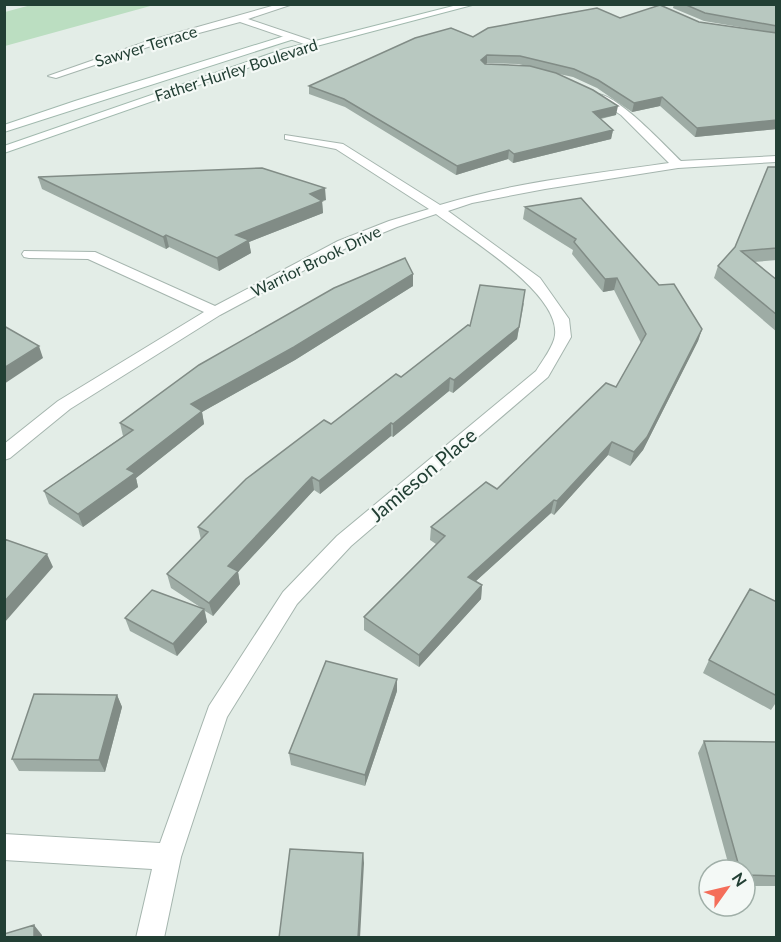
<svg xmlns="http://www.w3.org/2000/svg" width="781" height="942" viewBox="0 0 781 942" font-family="Lato,sans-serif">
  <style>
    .green { fill: #bbdec1 }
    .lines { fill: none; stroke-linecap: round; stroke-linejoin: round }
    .minor-casing { stroke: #a5b5ae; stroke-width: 2 }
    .secondary-casing { stroke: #a1b9ae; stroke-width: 2 }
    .minor { fill: #fff; fill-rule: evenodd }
    .secondary { fill: #fff; fill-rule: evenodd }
    .wall { fill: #9eaca5; fill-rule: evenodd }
    .shaded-wall { fill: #818c86 }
    .building { fill: #b8c8c0; stroke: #818c86; stroke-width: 1.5 }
    .labels { text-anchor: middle; stroke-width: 4.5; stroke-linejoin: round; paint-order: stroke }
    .far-street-label { font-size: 16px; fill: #223f34; stroke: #f4f9f6 }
    .street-label { font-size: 20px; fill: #223f34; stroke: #f4f9f6 }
  </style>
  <rect width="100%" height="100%" fill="#e3ede7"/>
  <path class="green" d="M31 5V4L154 5 5 46V12Z"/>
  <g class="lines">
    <g class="minor-casing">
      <path id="minor" d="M279 4H293L248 19 316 42V46H310L240 22 154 45 56 78 48 76 148 41Z
        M595 94C615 91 665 146 681 161L776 156V162L678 168 545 189 472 203 448 211 540 278 569 319 571 337 548 377 351 546 297 604 227 717 181 857 164 938H136L152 869 4 860V834L160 843 209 706 283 592 337 536 536 371C542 361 554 346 555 335 560 293 468 238 436 214L397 227 348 247 220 315 70 409 10 458 4 460V444L58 401 204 312 88 259 29 258 24 257 22 254 24 251 95 252 215 306 338 241 389 221 429 209 336 149 285 139V135L343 144 440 205C514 182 593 174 669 163L621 115 595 98Z"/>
    </g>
    <g class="secondary-casing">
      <path id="secondary" d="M461 4H476L290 53 4 153V146L284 49Z
        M291 34 295 37 294 39 4 132V125L75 101Z"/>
    </g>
    <use href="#minor" class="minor"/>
    <use href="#secondary" class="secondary"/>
  </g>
  <path class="wall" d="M674 4H777V129L695 137 660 106 632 112 597 88 573 77 559 74 616 115 601 119 613 130 611 139 513 163 508 159 456 175 345 107 309 94V86L473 37 620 18 699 22 763 31 704 21 673 8ZM487 63 519 64 526 66 486 64Z
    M777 167V260L754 262 777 280V332L714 278 718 266 735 247Z
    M38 177 326 200 322 201 323 213 249 242 251 253 219 271 169 247 166 249 42 189Z
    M525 207 659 285 702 329 698 341 643 450 630 466 608 455 554 515 551 513 476 581 482 585 481 599 419 667 364 630V617L436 544 430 540 431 527 497 489 616 387 641 343 614 290 603 292 572 254 573 250 523 219Z
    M413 274V286L295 360 202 412 204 424 136 478 138 487 83 527 49 504 44 491 123 436 120 423Z
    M524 303 517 339 453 393 449 391 393 437 391 436 320 494 314 490 238 572 240 584 213 616 205 611 207 622 177 656 130 631 125 618 200 607 171 588 167 574 201 540 198 527 331 424 401 377 470 326Z
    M777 602V701L771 710 703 673 709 660Z
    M397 691 365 786 291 765 289 753Z
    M117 695 122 707 105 772 19 771 12 759Z
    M704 741 777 742V886H745V870H730L698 753Z"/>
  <path class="shaded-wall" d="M487 55V63L481 68V60Z
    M662 97 660 106 632 112 634 103Z
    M618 106 616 115 592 120 593 112Z
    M777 120V129L695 137 697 128Z
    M613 130 611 139 513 163 514 154Z
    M509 150 508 159 456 175 457 166Z
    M325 188 326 200 322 201 323 213 249 242 251 253 219 271 217 258 236 235 310 194Z
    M166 235 169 247 166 249 163 237Z
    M413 274V286L295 360 202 412 204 424 136 478 138 487 83 527 78 514 127 469 191 404Z
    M617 278 614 290 603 292 605 279Z
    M525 290 517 339 453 393 454 380Z
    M702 329 698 341 643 450 630 466 634 452Z
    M39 346 43 358 4 384V368Z
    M450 378 449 391 393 437V424Z
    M391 423V436L320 494 319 481Z
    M612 442 608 455 554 515 557 501Z
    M312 477 314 490 238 572 240 584 213 616 209 603 228 566Z
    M554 500 551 513 466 590 468 577Z
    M47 554 53 567 5 622 4 602Z
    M482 585 481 599 419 667V655Z
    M204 609 207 622 177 656 173 644Z
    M397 679V691L365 786V775Z
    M117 695 122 707 105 772 99 760Z
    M363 853 364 863 360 938H358Z
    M34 925 42 935V938H34Z"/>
  <path class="building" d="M684 4H777V26L705 13Z
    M660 5 699 22 777 33V120L697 128 662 97 634 103 598 80 574 69 520 56 487 55 481 60 485 64 530 66 556 73 593 90 618 106 593 112 613 130 514 154 509 150 457 166 344 99 309 86 415 38 451 28 473 37 488 28 597 8 620 18Z
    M768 167H777V248L741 251 777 280V315L718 266 735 247Z
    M262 168 325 188 310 194 322 201 236 235 249 240 217 258 166 235 163 237 38 177Z
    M581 198 659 285 674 284 702 329 647 437 634 452 612 442 557 501 554 500 468 577 482 585 419 655 364 617 445 536 431 527 486 482 497 489 606 383 616 387 646 334 617 278 605 279 574 242 576 239 525 207Z
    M405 258 413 274 294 347 191 404 202 411 127 469 135 473 78 514 44 491 133 430 120 423 199 365 334 288Z
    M480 285 525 290 519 327 454 380 450 378 393 424 391 423 319 481 312 477 228 566 238 571 209 603 167 574 208 532 198 527 246 479 324 420 331 424 396 374 401 377 468 325 470 326Z
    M4 326 39 346 4 368Z
    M4 539 47 554 4 602Z
    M750 589 777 602V696L709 660Z
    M152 590 204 609 173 644 125 618Z
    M326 661 397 679 365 775 289 753Z
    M34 694 117 695 99 760 12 759Z
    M704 741 777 742V876L745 875V870H740Z
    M290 849 363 853 358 938H279Z
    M34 925V938H4V934Z"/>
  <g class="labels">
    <g class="far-street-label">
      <text transform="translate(146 46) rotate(-17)" y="6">Sawyer Terrace</text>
      <text transform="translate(236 70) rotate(-18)" y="6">Father Hurley Boulevard</text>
      <text transform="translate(316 261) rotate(-26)" y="6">Warrior Brook Drive</text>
    </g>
    <g class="street-label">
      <text transform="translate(423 475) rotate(-40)" y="7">Jamieson Place</text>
    </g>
  </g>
  <rect width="781" height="942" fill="none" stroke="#223f34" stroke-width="12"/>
  <g transform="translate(727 888) rotate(56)"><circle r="28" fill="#f4f9f6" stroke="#a0afa8" stroke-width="1.5"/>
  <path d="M0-4.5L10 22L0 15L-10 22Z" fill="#f46e5a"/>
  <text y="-9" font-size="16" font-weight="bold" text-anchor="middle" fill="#223f34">N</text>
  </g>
</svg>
